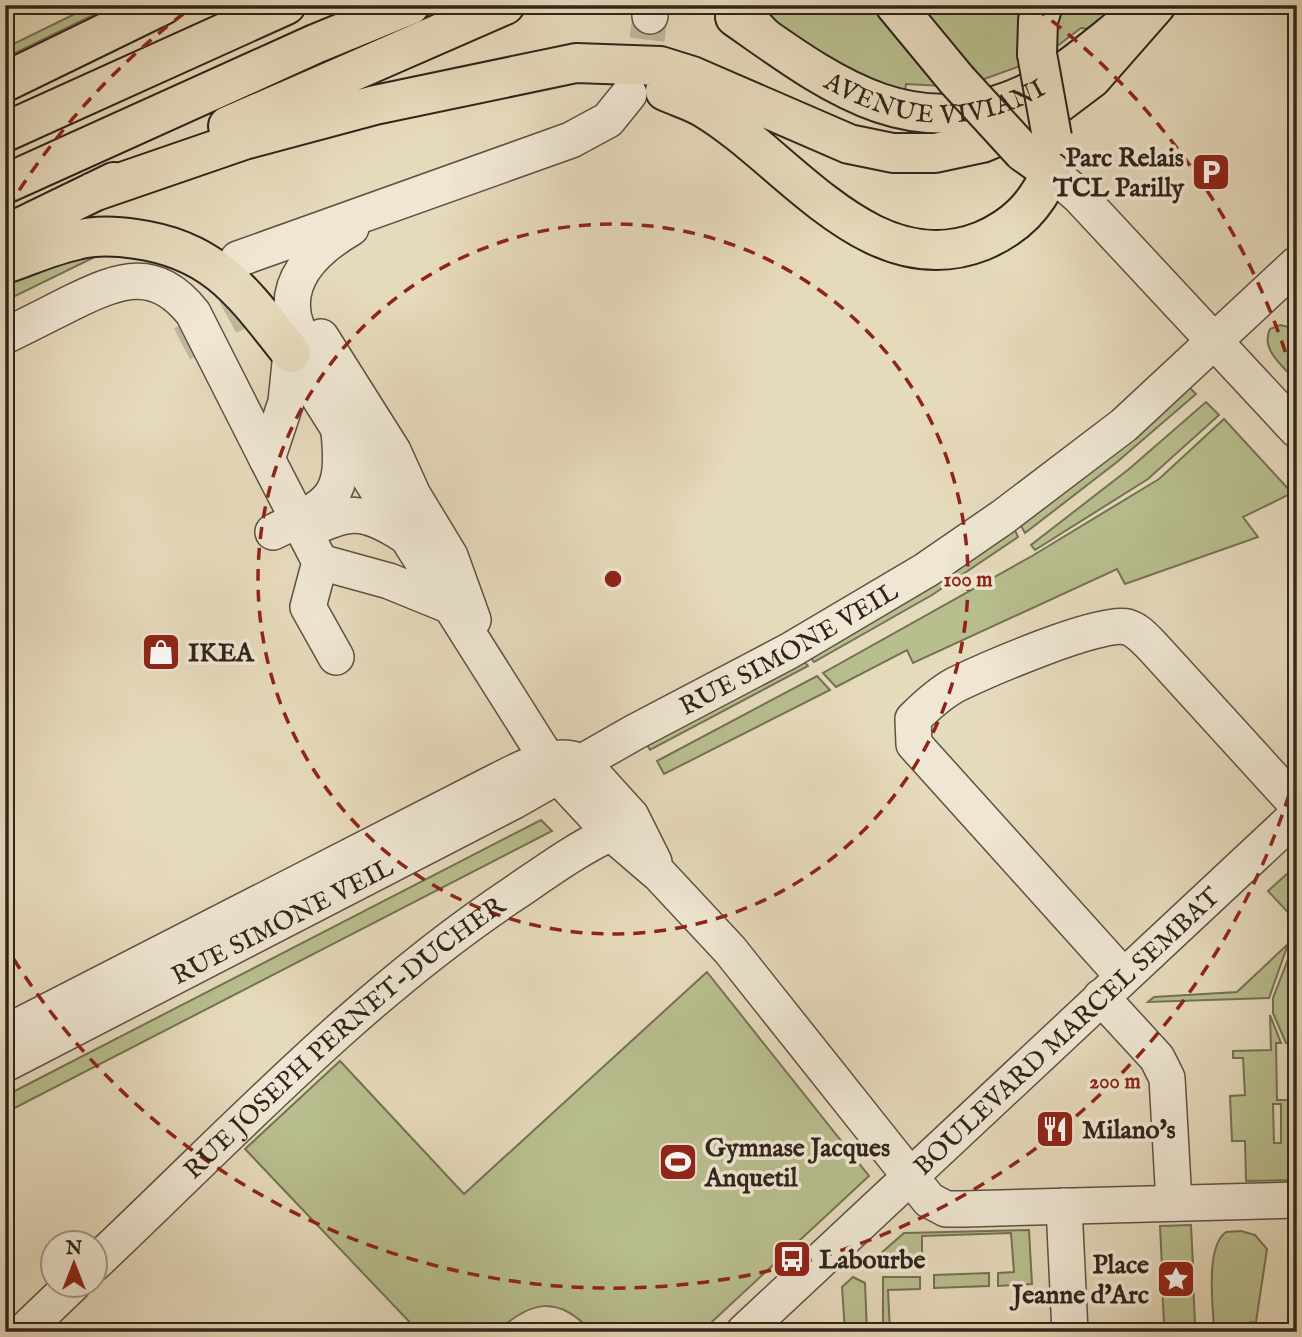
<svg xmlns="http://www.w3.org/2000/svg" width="1302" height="1337" viewBox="0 0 1302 1337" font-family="'IM FELL English',serif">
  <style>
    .green { fill: #b8be8e; stroke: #747255; stroke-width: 2; fill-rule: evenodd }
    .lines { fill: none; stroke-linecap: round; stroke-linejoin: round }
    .minor-tunnel { stroke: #c1b69c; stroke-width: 35; stroke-dasharray: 35 18; stroke-linecap: butt }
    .minor-casing { stroke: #5d5244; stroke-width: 38 }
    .major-casing { stroke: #2f251c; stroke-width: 42 }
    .highway-casing { stroke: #2f251c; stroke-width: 42 }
    .minor { stroke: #efe7d3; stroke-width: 35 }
    .major { stroke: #e6dabc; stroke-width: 38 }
    .highway { stroke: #e6dabc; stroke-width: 38 }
    .major-bridge-casing { stroke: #2f251c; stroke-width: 42; stroke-linecap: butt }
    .highway-bridge-casing { stroke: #2f251c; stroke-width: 42; stroke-linecap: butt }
    .major-bridge { stroke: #e6dabc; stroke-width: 38 }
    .highway-bridge { stroke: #e6dabc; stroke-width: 38 }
    .ring { fill: none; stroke: #8f2418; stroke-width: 3.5; stroke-dasharray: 12 9 }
    .labels { text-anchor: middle; stroke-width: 7; stroke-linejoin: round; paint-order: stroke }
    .street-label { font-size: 26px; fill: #2f251c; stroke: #efe7d3 }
    .poi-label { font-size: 26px; font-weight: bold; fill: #2f251c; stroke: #efe7d3; text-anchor: start }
    .centre { fill: #8f2418; stroke: #efe7d3; stroke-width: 3.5 }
    .ring-label { font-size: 21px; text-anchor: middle; font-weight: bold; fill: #8f2418; stroke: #efe7d3; stroke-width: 7; stroke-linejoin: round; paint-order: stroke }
  </style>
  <rect width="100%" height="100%" fill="#e6dabc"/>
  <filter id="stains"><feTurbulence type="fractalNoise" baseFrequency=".00286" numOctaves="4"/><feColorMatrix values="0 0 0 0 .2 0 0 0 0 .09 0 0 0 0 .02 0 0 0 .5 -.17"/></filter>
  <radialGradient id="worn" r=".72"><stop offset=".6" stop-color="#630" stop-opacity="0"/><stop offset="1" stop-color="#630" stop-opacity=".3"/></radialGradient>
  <path class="green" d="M93 5H114L5 58V48Z
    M751 5H880L942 86 906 84 905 91C845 77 800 40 751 5Z
    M915 5H1017L1023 65 976 82Z
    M1054 5H1117L1090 29 1081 28 1052 50Z
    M105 252 5 301V283L57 260Z
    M1280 325 1297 329V382C1283 366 1260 350 1270 329Z
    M1188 386 1196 394 1117 462 1025 533 1019 522Z
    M1206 402 1219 415 1148 479 1035 550 1031 545 1129 469Z
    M1224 419 1292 493 1243 517 1258 537 1125 584 1117 569 913 663 907 650 836 687 823 673 1032 556 1159 479Z
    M1013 526 1018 537 932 595 814 662 808 655Z
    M801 658 808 666 650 750 645 741Z
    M817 676 830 690 664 774 657 761Z
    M541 820 552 831 5 1113 7 1095Z
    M1297 865V922L1268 891Z
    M1297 936V985L1289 997 1297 1003 1295 1061V1043H1286L1273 1013V998Z
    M1288 944 1269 998 1148 1002 1154 997 1237 992Z
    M707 972 869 1176 701 1332H592C559 1296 532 1299 497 1332H419L245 1149 340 1061 464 1194Z
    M1270 1015 1281 1043H1276L1277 1100H1297V1180L1246 1181 1245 1141H1232L1230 1096 1245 1095 1243 1058H1233V1051L1271 1050ZM1273 1104H1281V1143H1274Z
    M1191 1225 1193 1266 1162 1268 1160 1226Z
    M1029 1230 1032 1284 998 1286V1273L1014 1272 1011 1233 922 1236V1255L883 1257 880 1254 904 1233Z
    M1241 1231 1255 1235 1267 1249 1256 1322C1240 1322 1232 1329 1214 1330 1213 1306 1205 1247 1226 1232Z
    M989 1273V1286L934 1288V1275Z
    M853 1277 865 1283 867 1332H845L842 1287Z
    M883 1277H920V1289L888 1290 890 1332H883Z
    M1193 1282 1195 1323 1164 1324 1162 1283Z"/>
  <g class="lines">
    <path class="minor-tunnel" d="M631 90 646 48 650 16
      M182 344C211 329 248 300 281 301"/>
    <g class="minor-casing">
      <g id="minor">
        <path d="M650 5V16"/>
        <path d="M1051 172 1079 196 1297 430"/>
        <path d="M238 259 571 140 608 120 629 94"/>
        <path d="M5 336C28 325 51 313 73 302 120 279 156 266 193 313L267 459"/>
        <path d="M321 337 393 451 413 495 450 556 473 620"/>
        <path d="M291 353 558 776 611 833 660 875 730 950 929 1200 946 1209H964L1297 1200"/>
        <path d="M291 353 286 402 267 459 320 562 308 607 336 657"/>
        <path d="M322 370C314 357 302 343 297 328 279 283 315 249 351 228"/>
        <path d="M305 531C350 511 361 508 404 535"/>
        <path d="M273 532C330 504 346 500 339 432"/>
        <path d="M320 562 389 581 448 605"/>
        <path d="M1123 976 914 744 913 719C926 706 939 694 955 685 984 671 1100 620 1127 627 1138 630 1146 640 1153 647L1297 805"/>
        <path d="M1101 997 1157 1058 1167 1078 1174 1203"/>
        <path d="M5 1033 499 780C526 767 552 750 582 762L631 816 654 862"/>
        <path id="s1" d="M5 1064 514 801 635 732 789 651 926 570 1003 517 1124 425 1297 264"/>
        <path d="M1064 1206 1070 1332"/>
        <path id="s2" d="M94 1264C230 1136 360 995 516 892 547 871 577 849 611 833"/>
        <path d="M23 1332 73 1284"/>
        <path id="s3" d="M744 1332 1297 815"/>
      </g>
    </g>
    <g class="major-casing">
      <g id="major">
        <path id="s4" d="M735 17C827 81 909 148 1026 94 1064 76 1097 46 1130 20"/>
        <path d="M1037 54 1038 21 1043 5"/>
      </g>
    </g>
    <g class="highway-casing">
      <path id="highway" d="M733 5 763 36
        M895 5 957 80
        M5 82 163 5
        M665 91C678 97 692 101 704 108 788 158 871 285 982 241 1017 226 1036 205 1051 172L1023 152
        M228 126 505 5
        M5 132 286 5
        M5 184 315 44 410 5
        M93 192 244 140 375 105 576 63 660 66 692 76 849 144 893 153H935L982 143 1035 121 1092 78 1156 5
        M5 235 114 182
        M5 264C29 256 52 245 77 240 96 235 116 236 136 239 216 250 244 294 291 353"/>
    </g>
    <use href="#minor" class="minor"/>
    <use href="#major" class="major"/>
    <use href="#highway" class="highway"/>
    <g class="major-bridge-casing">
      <path id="major-bridge" d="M1037 54 1052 137"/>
    </g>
    <g class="highway-bridge-casing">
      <path id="highway-bridge" d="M957 80 1023 152"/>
    </g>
    <use href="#major-bridge" class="major-bridge"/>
    <use href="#highway-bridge" class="highway-bridge"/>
  </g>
  <g class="ring">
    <circle cx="613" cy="579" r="355"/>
    <path d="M1295 775A710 710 0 0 1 8 950M8 208A710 710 0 0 1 191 8M1035 8A710 710 0 0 1 1295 383"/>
  </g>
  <defs>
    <g id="parking-square" transform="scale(2.0125)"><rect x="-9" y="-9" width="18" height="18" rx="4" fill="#8f2418" stroke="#efe7d3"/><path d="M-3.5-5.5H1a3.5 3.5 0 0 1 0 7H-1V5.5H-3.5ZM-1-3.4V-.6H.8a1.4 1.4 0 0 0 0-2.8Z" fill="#fff"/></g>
    <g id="shop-square" transform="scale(2.0125)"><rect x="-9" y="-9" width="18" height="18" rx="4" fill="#8f2418" stroke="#efe7d3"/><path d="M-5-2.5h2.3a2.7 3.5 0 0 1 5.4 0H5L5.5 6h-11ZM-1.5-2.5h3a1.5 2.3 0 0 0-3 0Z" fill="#fff"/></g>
    <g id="restaurant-square" transform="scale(2.0125)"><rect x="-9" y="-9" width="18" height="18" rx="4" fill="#8f2418" stroke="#efe7d3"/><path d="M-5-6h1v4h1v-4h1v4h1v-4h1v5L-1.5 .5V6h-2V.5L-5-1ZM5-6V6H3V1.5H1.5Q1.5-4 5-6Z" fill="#fff"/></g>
    <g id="stadium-square" transform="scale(2.0125)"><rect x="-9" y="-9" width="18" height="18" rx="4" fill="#8f2418" stroke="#efe7d3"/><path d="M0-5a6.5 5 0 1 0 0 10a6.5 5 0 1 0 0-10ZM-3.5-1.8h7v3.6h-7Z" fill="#fff"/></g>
    <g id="bus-square" transform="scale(2.0125)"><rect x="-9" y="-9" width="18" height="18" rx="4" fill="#8f2418" stroke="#efe7d3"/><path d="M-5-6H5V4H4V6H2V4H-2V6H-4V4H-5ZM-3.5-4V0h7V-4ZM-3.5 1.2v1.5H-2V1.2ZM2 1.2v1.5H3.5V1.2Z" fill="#fff"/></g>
    <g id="sight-square" transform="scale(2.0125)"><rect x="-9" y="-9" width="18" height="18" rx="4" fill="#8f2418" stroke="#efe7d3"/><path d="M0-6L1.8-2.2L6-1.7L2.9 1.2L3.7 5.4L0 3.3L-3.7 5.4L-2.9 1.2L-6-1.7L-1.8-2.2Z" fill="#fff"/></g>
  </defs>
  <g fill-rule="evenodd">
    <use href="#parking-square" x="1211" y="172"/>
    <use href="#shop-square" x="161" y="652"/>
    <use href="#restaurant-square" x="1055" y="1129"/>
    <use href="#stadium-square" x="678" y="1162"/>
    <use href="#bus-square" x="792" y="1259"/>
    <use href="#sight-square" x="1176" y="1279"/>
  </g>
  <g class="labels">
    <g class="street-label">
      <text dy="9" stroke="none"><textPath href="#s4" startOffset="224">AVENUE VIVIANI</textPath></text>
      <text dy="9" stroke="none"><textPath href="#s1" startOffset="887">RUE SIMONE VEIL</textPath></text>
      <text dy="9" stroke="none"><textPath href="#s1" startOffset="312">RUE SIMONE VEIL</textPath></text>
      <text dy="9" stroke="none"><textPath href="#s3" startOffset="441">BOULEVARD MARCEL SEMBAT</textPath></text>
      <text dy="9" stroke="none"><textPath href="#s2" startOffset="338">RUE JOSEPH PERNET-DUCHER</textPath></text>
    </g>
    <g class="poi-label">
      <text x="1184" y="166" text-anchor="end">Parc Relais<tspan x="1184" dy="30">TCL Parilly</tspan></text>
      <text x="188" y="661">IKEA</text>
      <text x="1082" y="1138">Milano's</text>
      <text x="705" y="1156">Gymnase Jacques<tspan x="705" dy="30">Anquetil</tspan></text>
      <text x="819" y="1268">Labourbe</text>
      <text x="1149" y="1273" text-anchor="end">Place<tspan x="1149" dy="30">Jeanne d'Arc</tspan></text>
    </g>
  </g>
  <circle cx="613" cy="579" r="10" class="centre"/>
  <g class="ring-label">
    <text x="968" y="586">100 m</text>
    <text x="1115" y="1088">200 m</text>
  </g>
  <rect width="1302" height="1337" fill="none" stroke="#e6dabc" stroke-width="28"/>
  <rect x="7" y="7" width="1288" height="1323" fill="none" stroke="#2f251c" stroke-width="3.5"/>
  <rect x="14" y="14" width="1274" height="1309" fill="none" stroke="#2f251c" stroke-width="2"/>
  <g transform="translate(74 1264)"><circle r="33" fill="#efe7d3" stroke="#a2998a" stroke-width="2"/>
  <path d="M0-5L12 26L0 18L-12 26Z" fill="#8f2418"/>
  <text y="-10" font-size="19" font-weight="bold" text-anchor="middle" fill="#2f251c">N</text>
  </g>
  <rect width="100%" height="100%" filter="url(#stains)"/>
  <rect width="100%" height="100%" fill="url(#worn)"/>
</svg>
